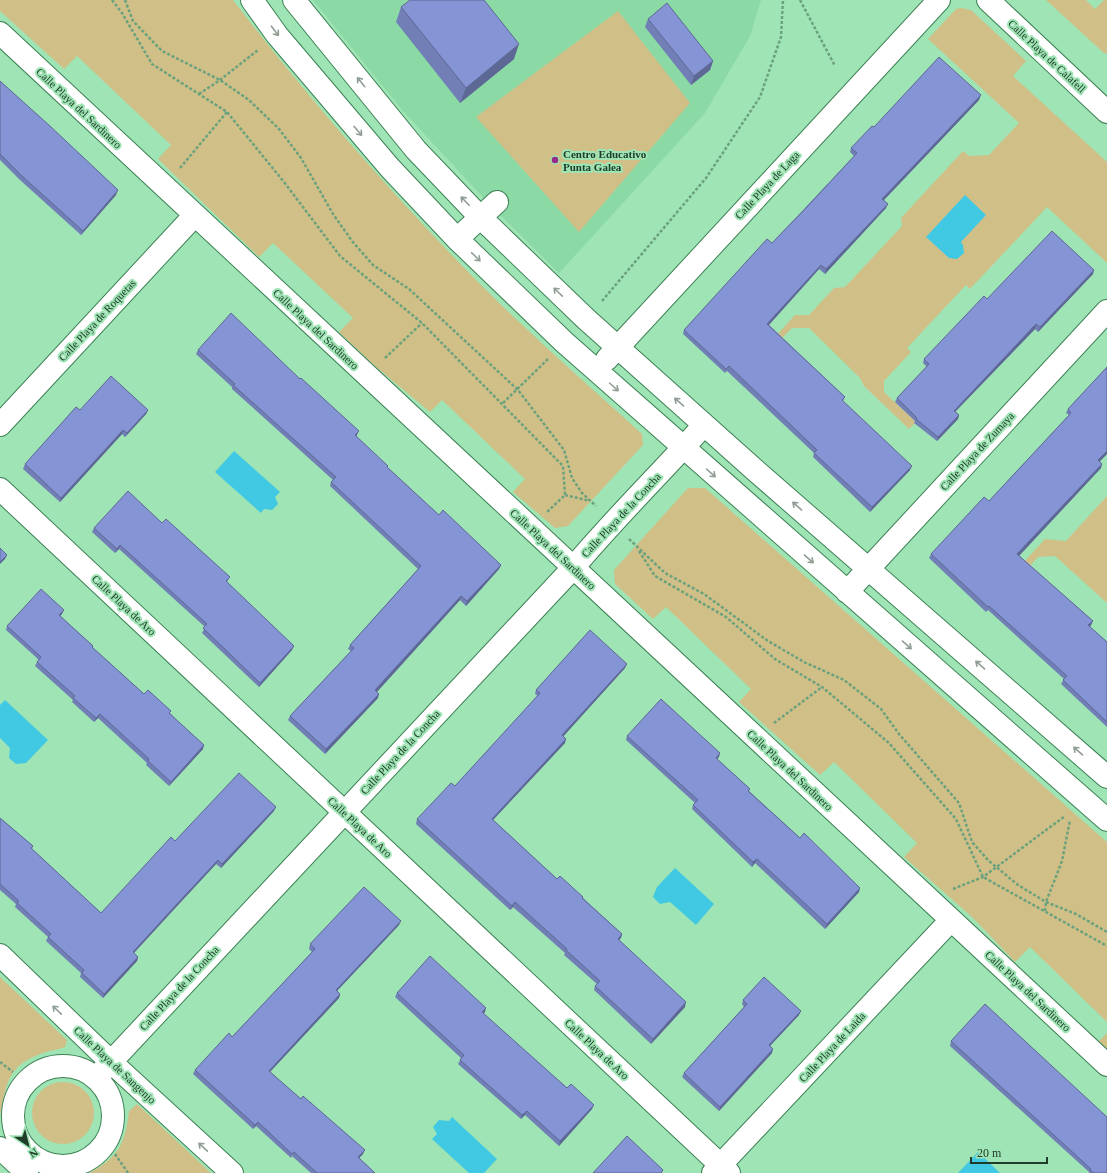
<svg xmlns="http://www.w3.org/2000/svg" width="1107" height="1173" viewBox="0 0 1107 1173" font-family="Georgia,serif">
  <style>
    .built { fill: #8bd9a4 }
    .green { fill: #d0c088 }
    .water { fill: #41c9e4 }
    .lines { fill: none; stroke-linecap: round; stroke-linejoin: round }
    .minor-casing { stroke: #3d8155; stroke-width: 24 }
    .path { stroke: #6ba17c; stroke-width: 2.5; stroke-dasharray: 3 2; stroke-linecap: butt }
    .minor { stroke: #fff; stroke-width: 22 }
    .wall { fill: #727fb7 }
    .shaded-wall { fill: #5d6895 }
    .building { fill: #8594d5; stroke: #5d6895 }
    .oneway { stroke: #909e94 }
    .poi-dot { fill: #962888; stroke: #9ee4b4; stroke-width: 1.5 }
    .labels { text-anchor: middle; stroke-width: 4; stroke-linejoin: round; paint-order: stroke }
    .street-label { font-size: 11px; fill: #203d29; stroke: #9ee4b4 }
    .poi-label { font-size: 11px; font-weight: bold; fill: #203d29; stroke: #9ee4b4; text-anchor: start }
  </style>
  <rect width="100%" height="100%" fill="#9ee4b4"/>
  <path class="built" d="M313 0H761L750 36 705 113 559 273 492 207 403 111Z"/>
  <path class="green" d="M0 0H233C308 98 389 191 475 279 528 333 586 383 642 434L643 445 568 526 555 528 513 492 525 479 442 400 430 412 376 367 339 332 353 318 273 243 259 257 158 159 171 145 77 56 64 69 0 11Z
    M1046 0H1086L1095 9 1104 0H1107V52L1105 54Z
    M961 8 971 10 1026 61 1013 76 1107 162V263L1047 207 970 289 966 285 907 348 911 352 884 381V392L916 422 909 429 864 386 860 378 809 328H792L769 351 765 348 795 315H809L834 288 845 287 902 226 901 218 963 151 969 156 989 155 1019 123 928 39 956 9Z
    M618 11 690 103 579 232 476 117Z
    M688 488H705L1107 842V1022L1030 947 1015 962 973 918 904 857 917 843 834 762 820 775 739 702 751 689 666 607 653 619 615 584 614 570Z
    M1107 496V603L1055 556 1038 557 1020 577 1014 573 1045 539 1066 541Z
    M0 977 67 1040 65 1047C58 1050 51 1050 43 1053 7 1066 7 1082 0 1116Z
    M1107 1033V1050L1098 1042Z
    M32 1113a31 31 0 1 1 62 0a31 31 0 1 1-62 0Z
    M137 1104 211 1173H89C119 1157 125 1144 129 1111Z"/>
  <path class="water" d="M965 195 986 215 961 242 963 245 964 253 957 259 949 258 926 237Z
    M234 451 280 492 275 497 278 504 272 510 264 509 261 513 215 472Z
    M5 700 48 740 26 763 16 764 9 758 10 748 0 738V705Z
    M675 868 714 904 696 925 670 902 660 904 653 897 657 887Z
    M452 1117 497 1159 484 1173H469L432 1139 437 1134 433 1127 439 1120 449 1121Z
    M978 1152 1000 1173H958Z"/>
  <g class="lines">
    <g class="minor-casing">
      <path id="minor" d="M252 0 277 35 390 168 457 239 564 342 1107 820
        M294 0 416 150 480 217 586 319 756 471 1107 777
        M988 0 1107 112
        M0 33 1107 1065
        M457 239 497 202
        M607 359 939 0
        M0 425 194 216
        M0 489 729 1173
        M847 592 1107 311
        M0 955 111 1062 232 1173
        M13 1116a50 50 0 1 1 100 0a50 50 0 1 1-100 0Z
        M96 1078 573 568C615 518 661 473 704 425
        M0 1148 27 1173
        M713 1173 951 920"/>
    </g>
    <path class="path" d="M112 0 122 13 152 64 227 112 284 182 340 256 422 323 563 466 565 495 547 512
      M125 0 133 21 162 51 220 80 249 100 279 129 301 158 333 214 352 241 373 265 409 289 518 390 564 450 572 478 582 493 596 506
      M800 0 835 66
      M199 94 220 80 258 50
      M180 168 227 112
      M602 301 706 178 760 97 781 37 783 0
      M385 358 422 323
      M503 403 548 359
      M565 495 590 501
      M629 539 665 573 704 594 768 641 804 662 844 680 881 709 899 734 959 803 972 842 989 861 1018 885 1046 902 1076 914 1107 932
      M639 551 655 576 726 617 775 659 822 687 889 743 956 819 983 877 1107 946
      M774 723 822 687
      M953 889 983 877 1065 816
      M1045 911 1046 902 1062 861 1070 820
      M0 1062 13 1072
      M115 1154 128 1173"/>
    <use href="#minor" class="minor"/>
  </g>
  <path class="wall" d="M401 7 514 59 460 103 396 22Z
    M648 19 713 61 710 70 691 85 645 27Z
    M0 81 116 195 81 235 20 180 0 160Z
    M979 100 884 200 886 208 825 274 819 269 769 325 845 397 843 401 910 470 870 512 813 457 814 453 727 371 725 373 683 334 684 330 772 243 854 156 850 152 851 148 874 127Z
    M1093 274 1038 332 1035 329 955 412 959 415 958 419 937 441 914 423 915 421 895 402 897 398 927 367 923 363 924 359 987 299Z
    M198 350 357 435 356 436 387 467 439 515 501 565 499 569 466 606 460 600 377 692 378 698 325 754 288 720 290 716 351 651 348 649 350 645 418 569 330 486 331 482 333 480 232 389V387L196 354Z
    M1107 367V454L1100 461 1101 468 1019 556 1093 621 1090 627 1107 642V727L1061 684 1064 679 988 610 986 612 929 558 931 554 989 501 1069 415 1066 413 1068 409Z
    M80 410H148L146 414 125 437 122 434 60 502 23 469 25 464Z
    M162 523 230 577 227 582 292 650 259 687 202 633 205 627 119 549 115 553 92 532 94 528Z
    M62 614 60 616 93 646V648L144 694 170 713 203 749 169 786 146 765 147 763 98 718 94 722 72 702 73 700 35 666 37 662 39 660 6 630 7 626Z
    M625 668 563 736 565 743 493 820 557 879 583 897V898L622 934 621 938 619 940 685 1007 651 1044 594 990 595 986 597 984 564 955 565 953 513 907 510 910 416 824 417 819 455 786 538 696 535 694 536 690Z
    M627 736 719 757 717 759 750 789 749 791 859 892 825 929 755 863 752 867 692 809 693 805 695 803 626 740Z
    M274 811 221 868 216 864 174 909 134 953 138 957 137 961 103 998 80 977 81 973 46 941 48 937 15 907 16 904 0 890V818L33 846 32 849 101 913 175 841Z
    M399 925 337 991 340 994 339 998 270 1072 301 1099 363 1154 359 1158 375 1173H311L292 1156 291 1158 256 1126 253 1129 193 1074 195 1070 232 1037 312 952 309 949 310 944Z
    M397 993 485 1012 483 1014 567 1088 592 1109 559 1146 525 1115 521 1119 458 1064 461 1058 395 997Z
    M743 1000 799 1015 770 1046 772 1053 719 1111 682 1077 684 1073 744 1007 742 1004Z
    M951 1041 1107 1173H1089V1172L950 1046Z"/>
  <path class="shaded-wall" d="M519 44 514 59 460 103 466 88Z
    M713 61 710 70 691 85 694 76Z
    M981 95 979 100 881 203 882 199Z
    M118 190 116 195 81 235 83 231Z
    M888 204 886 208 825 274 826 269Z
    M821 265 819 269 766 328 767 324Z
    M1094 270 1093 274 1038 332 1040 327Z
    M1036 324 1035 329 952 415 954 411Z
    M148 410 146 414 125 437 127 433Z
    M959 415 958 419 937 441 938 437Z
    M123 430 122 434 60 502 61 498Z
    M359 431 357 435 353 440 355 435Z
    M1107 451V454L1097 464 1098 460Z
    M1102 464 1101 468 1016 559 1017 554Z
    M912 466 910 470 870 512 872 507Z
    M120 545 119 549 115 553 117 549Z
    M7 555 5 559 0 564V562Z
    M501 565 499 569 466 606 467 601Z
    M461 596 460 600 374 695 375 690Z
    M64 610 62 614 57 619 59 615Z
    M1093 621 1091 625 1087 630 1088 625Z
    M294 646 292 650 259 687 260 683Z
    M627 664 625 668 561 739 562 735Z
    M379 694 378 698 325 754 326 749Z
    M100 714 98 718 94 722 96 718Z
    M566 739 565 743 490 823 492 819Z
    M204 745 203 749 169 786 171 782Z
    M720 753 719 757 714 762 716 758Z
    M276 807 274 811 221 868 222 864Z
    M757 859 755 863 752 867 753 862Z
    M218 860 216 864 131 956 133 952Z
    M860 888 859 892 825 929 827 924Z
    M515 902 513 907 510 910 512 906Z
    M401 921 399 925 334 994 336 990Z
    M622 934 621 938 616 943 618 939Z
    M138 957 137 961 103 998 104 994Z
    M340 994 339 998 267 1075 269 1071Z
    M686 1002 685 1007 651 1044 653 1039Z
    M486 1008 485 1012 480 1017 482 1012Z
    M801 1011 799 1015 767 1049 769 1045Z
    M773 1049 772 1053 719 1111 720 1107Z
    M594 1105 592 1109 559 1146 560 1141Z
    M527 1111 525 1115 521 1119 522 1115Z
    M258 1122 256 1126 253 1129 255 1125Z
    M365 1150 363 1154 356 1161 358 1157Z"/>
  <path class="building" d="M410 0H484L519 44 466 88 401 7Z
    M667 3 713 61 694 76 648 19Z
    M939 57 981 95 882 199 888 204 867 226 826 269 821 265 767 324 845 397 842 400 912 466 872 507 814 453 817 450 729 366 726 369 684 330 767 239 772 243 805 209 857 153 851 148 872 126 874 127Z
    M0 81 50 126 118 190 83 231 22 176 0 154Z
    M1052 231 1094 270 1040 327 1036 324 954 411 959 415 938 437 916 419 917 418 897 398 929 364 924 359 984 296 987 299Z
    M231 313 300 379 301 378 359 431 355 435 388 466 387 467 439 515 443 510 501 565 467 601 461 596 375 690 379 694 326 749 290 716 354 648 350 645 421 566 331 482 336 477 233 385 235 384 198 350Z
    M1107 367V451L1098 460 1102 464 1017 554 1093 621 1088 625 1107 642V722L1063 680 1067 676 989 606 988 607 931 554 984 497 989 501 1071 413 1068 409Z
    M111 376 148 410 127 433 123 430 61 498 25 464 76 407 80 410Z
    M128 491 162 523 166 519 230 577 226 581 294 646 260 683 203 628 207 624 120 545 117 549 94 528Z
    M0 548 7 555 0 562Z
    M41 589 64 610 59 615 93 646 92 647 144 694 148 690 171 711 169 713 204 745 171 782 148 761 149 759 100 714 96 718 73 698 75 696 37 662 41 657 7 626Z
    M590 630 627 664 562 735 566 739 492 819 557 879 560 876 583 897 582 898 622 934 618 939 686 1002 653 1039 595 986 600 981 566 950 567 949 515 902 512 906 417 819 451 783 455 786 540 693 536 690Z
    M661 699 720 753 716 758 750 789 748 791 800 838 804 833 860 888 827 924 757 859 753 862 693 805 698 800 627 736Z
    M239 773 276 807 222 864 218 860 176 905 133 952 138 957 104 994 82 973 84 970 48 937 51 934 17 903 19 901 0 884V818L33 846 31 848 101 913 171 837 175 841Z
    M364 887 401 921 336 990 340 994 269 1071 301 1099 303 1096 365 1150 358 1157 375 1173H317L294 1152 292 1154 258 1122 255 1125 195 1070 229 1033 232 1037 315 949 310 944Z
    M430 956 486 1008 482 1012 567 1088 571 1084 594 1105 560 1141 527 1111 522 1115 460 1060 464 1055 397 993Z
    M764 977 801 1011 769 1045 773 1049 720 1107 684 1073 747 1004 743 1000Z
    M985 1004 1107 1117V1173H1094L1090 1170 1091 1169 951 1041Z
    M627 1136 663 1170 661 1173H593Z"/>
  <defs><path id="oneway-shaft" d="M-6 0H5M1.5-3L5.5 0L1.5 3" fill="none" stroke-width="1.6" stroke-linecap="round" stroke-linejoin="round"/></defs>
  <g class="oneway">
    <use href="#oneway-shaft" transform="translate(275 31) rotate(53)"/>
    <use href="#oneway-shaft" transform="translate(361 82) rotate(-129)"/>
    <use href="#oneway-shaft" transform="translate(358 131) rotate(50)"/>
    <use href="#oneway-shaft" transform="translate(465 201) rotate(-134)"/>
    <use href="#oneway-shaft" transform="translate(476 257) rotate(44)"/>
    <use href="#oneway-shaft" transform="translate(558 292) rotate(-136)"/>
    <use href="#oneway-shaft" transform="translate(614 387) rotate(42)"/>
    <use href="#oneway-shaft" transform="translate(679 402) rotate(-139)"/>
    <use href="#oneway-shaft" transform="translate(711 473) rotate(42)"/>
    <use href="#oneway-shaft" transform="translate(797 506) rotate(-139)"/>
    <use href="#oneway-shaft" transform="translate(809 559) rotate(41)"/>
    <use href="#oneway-shaft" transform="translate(907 645) rotate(41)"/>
    <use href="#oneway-shaft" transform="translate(980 665) rotate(-139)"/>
    <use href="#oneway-shaft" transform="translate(1078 751) rotate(-139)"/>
    <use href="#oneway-shaft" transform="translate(57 1010) rotate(-136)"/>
    <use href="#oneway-shaft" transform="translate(203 1147) rotate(-137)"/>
  </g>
  <circle class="poi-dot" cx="555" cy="160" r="4"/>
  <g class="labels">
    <g class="street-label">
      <text transform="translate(1047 56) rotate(43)" y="4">Calle Playa de Calafell</text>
      <text transform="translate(79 108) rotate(43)" y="4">Calle Playa del Sardinero</text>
      <text transform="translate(767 185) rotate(-47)" y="4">Calle Playa de Laga</text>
      <text transform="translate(97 320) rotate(-47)" y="4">Calle Playa de Roquetas</text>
      <text transform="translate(316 329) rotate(43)" y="4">Calle Playa del Sardinero</text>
      <text transform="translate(977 451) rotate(-47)" y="4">Calle Playa de Zumaya</text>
      <text transform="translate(621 515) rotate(-47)" y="4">Calle Playa de la Concha</text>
      <text transform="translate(553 549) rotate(43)" y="4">Calle Playa del Sardinero</text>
      <text transform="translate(124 605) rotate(43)" y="4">Calle Playa de Aro</text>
      <text transform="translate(400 752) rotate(-47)" y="4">Calle Playa de la Concha</text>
      <text transform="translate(790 770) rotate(43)" y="4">Calle Playa del Sardinero</text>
      <text transform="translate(360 827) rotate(43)" y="4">Calle Playa de Aro</text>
      <text transform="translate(179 988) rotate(-47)" y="4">Calle Playa de la Concha</text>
      <text transform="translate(1028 991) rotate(43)" y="4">Calle Playa del Sardinero</text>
      <text transform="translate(832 1047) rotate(-47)" y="4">Calle Playa de Laida</text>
      <text transform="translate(597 1049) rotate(43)" y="4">Calle Playa de Aro</text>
      <text transform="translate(115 1065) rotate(43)" y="4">Calle Playa de Sangenjo</text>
    </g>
    <g class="poi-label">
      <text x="563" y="158">Centro Educativo<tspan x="563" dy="13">Punta Galea</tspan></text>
    </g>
  </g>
  <g transform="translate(28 1145) rotate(145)" stroke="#9ee4b4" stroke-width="3" paint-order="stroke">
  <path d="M0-3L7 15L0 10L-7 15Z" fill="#203d29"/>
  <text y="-6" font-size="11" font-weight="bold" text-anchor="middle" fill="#203d29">N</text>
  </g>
  <path d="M971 1157v6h76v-6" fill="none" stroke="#203d29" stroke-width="2"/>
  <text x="977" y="1157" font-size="12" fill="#203d29" stroke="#9ee4b4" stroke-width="3" paint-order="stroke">20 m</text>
</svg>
